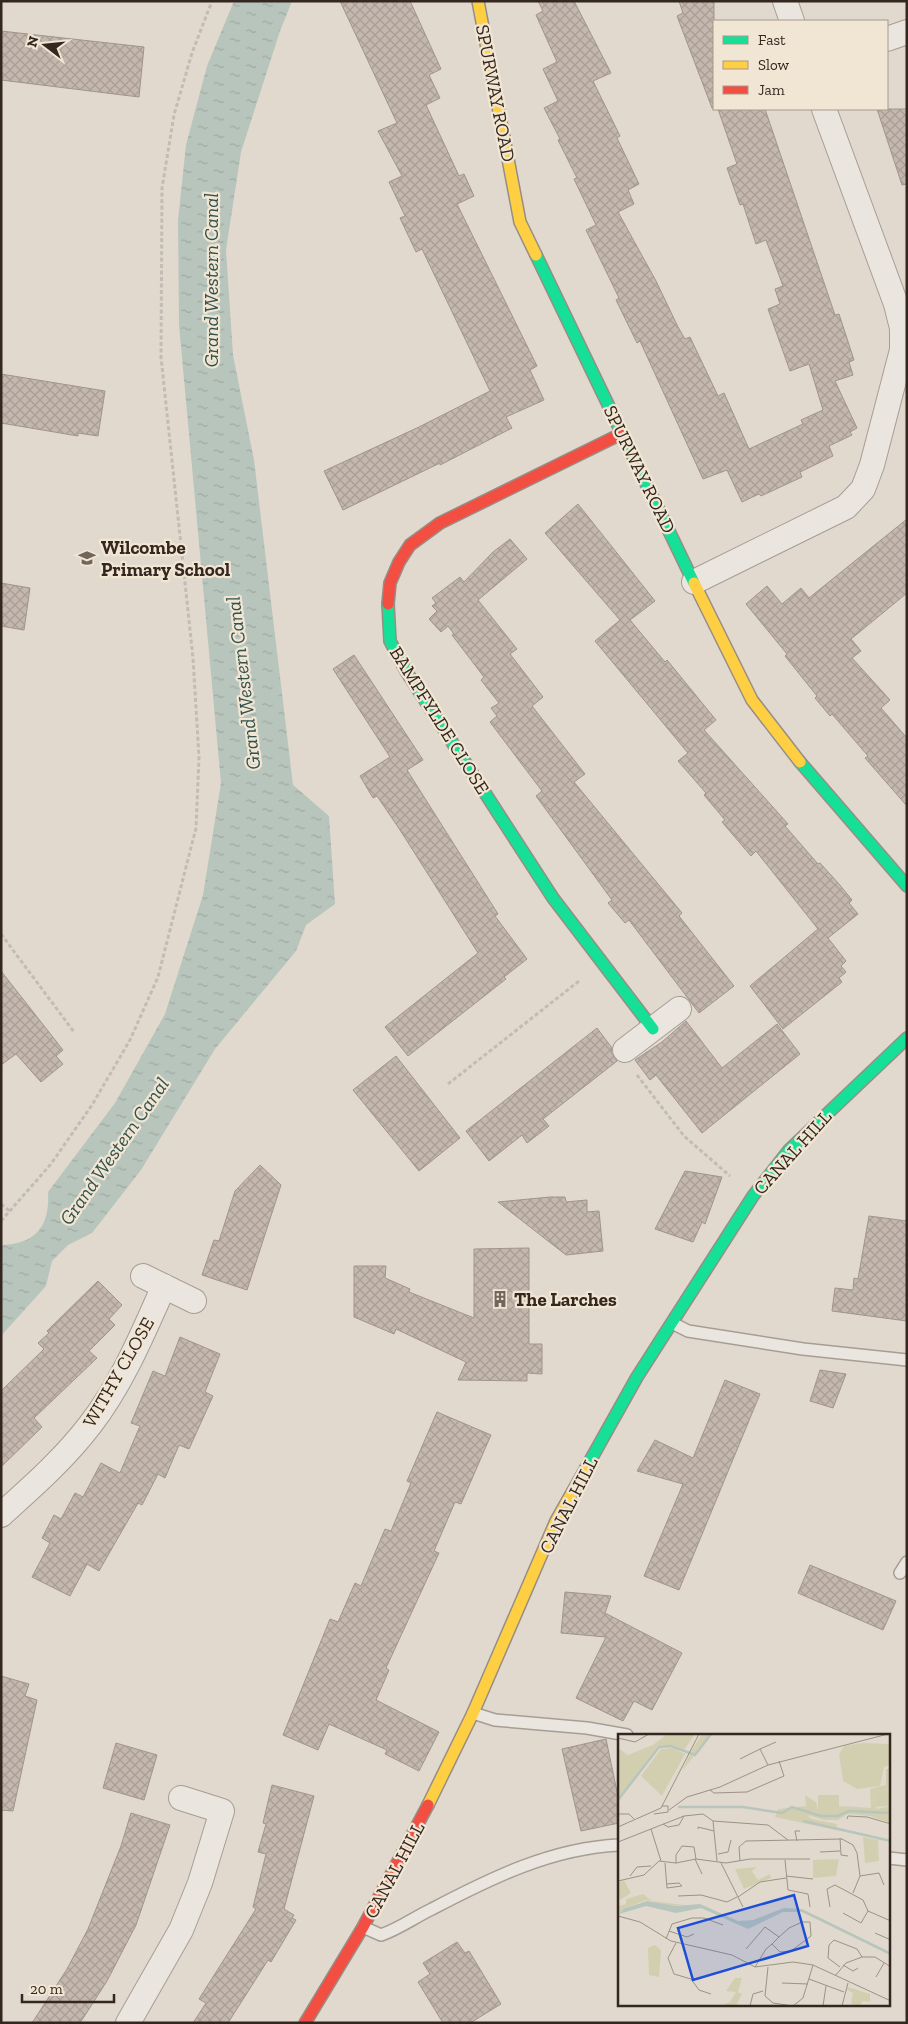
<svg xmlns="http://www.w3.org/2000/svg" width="908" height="2024" viewBox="0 0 908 2024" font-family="'Zilla Slab',serif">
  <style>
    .water { fill: url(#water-ripples) }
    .building { fill: url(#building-cross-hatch); stroke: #a0958d }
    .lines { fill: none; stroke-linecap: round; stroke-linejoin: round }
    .lane-casing { stroke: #a69e96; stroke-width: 14 }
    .street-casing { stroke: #a69e96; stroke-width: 26 }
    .fast-casing { stroke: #968e86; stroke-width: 14 }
    .slow-casing { stroke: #968e86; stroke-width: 14 }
    .jam-casing { stroke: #968e86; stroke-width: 14 }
    .path { stroke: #c2bcb5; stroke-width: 3; stroke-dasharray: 4 2.5; stroke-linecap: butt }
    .lane { stroke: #eae5de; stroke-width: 11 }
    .street { stroke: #eae5de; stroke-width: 24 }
    .fast { stroke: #16e098; stroke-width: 11 }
    .slow { stroke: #ffcf43; stroke-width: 11 }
    .jam { stroke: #f24e42; stroke-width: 11 }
    .labels { text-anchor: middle; stroke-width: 4.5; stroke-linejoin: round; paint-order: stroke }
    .street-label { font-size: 19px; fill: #34271f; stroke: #f1e5d4 }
    .poi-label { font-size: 19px; font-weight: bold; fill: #34271f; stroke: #f1e5d4; text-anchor: start }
    .water-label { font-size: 20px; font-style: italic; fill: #30524c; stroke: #f1e5d4 }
    .inset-river { fill: none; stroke: #b8c5bc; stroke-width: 2.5 }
    .inset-road { fill: none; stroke: #9c9287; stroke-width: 1 }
    .view { fill: #1d4ed8; fill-opacity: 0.15; stroke: #1d4ed8; stroke-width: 2.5 }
    .inset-edge { fill: none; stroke: #34271f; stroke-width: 2.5 }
  </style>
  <defs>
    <pattern id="water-ripples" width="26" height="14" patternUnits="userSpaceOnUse" patternTransform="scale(1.25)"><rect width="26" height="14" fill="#b8c5bc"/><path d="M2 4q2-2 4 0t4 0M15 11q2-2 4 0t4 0" fill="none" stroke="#9fa9a1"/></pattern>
    <pattern id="building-cross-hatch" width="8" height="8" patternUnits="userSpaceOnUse" patternTransform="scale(1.25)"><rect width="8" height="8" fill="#c4b7ae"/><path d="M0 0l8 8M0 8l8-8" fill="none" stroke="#a99d95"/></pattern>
  </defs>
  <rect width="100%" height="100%" fill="#e1d9cd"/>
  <path class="water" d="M234 1H292L280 31 241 152 226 250 233 355 254 460 293 785 329 816 335 904 306 925 296 951 215 1049 141 1170 92 1233 68 1245 52 1261 46 1286 1 1336V1245C36 1244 50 1226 48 1192L115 1103 165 1014 203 895 221 783 179 325 178 220 186 145 207 66Z"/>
  <path class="building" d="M340 1H410L441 69 429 75 440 98 426 105 459 176 464 174 474 196 457 204 537 366 530 370 544 400 506 417 512 428 440 465V463L343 510 324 471 419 427 490 391 422 249 416 252 400 218 405 216 389 182 402 176 378 131 397 123Z
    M538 1H574L611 73 593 81 620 136 617 138 639 184 628 190 634 204 618 212 656 281 678 327 685 339 690 337 718 396 724 393 749 449 803 424 801 420 823 410 809 364 790 371 768 309 780 304 775 289 783 286 766 240 756 244 743 204 740 205 727 168 737 164 718 109H765L835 315 839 314 854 360 849 362 853 375 835 381 857 428 850 432 852 435 829 446 833 456 800 472 802 477 761 496 759 494 742 502 727 470 703 479 640 341 637 343 616 300 619 298 586 230 596 225 574 179 577 178 558 140 560 139 544 108 558 101 543 69 557 62 536 15 543 11Z
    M679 1H714V108H712L677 16 683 13Z
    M1 31 144 47 139 97 1 80Z
    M877 109H907V184L902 185Z
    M1 374 105 391 98 436 78 433V436L1 423Z
    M578 504 655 601 630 620 665 662 667 660 716 720 704 730 788 824 785 826 818 864 820 863 839 884 852 900 849 903 858 914 828 938 846 961 841 966 846 972 839 978 842 982 783 1029 750 986 818 929 756 851 751 856 722 822 725 820 704 795 706 793 678 761 688 753 595 641 620 620 545 533Z
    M907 519V593L851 639 861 651 852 658 890 700 881 708 907 738V806L865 758 868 756 832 714 830 716 815 698 817 696 785 656 787 654 746 604 767 586 782 604 801 588 809 598Z
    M510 539 527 559 478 600 517 649 510 654 543 697 532 706 585 774 574 782 682 913 679 916 734 986 699 1013 629 920 625 923 608 903 612 900 536 796 542 791 490 722 497 716 491 708 499 703 481 680 484 677 452 635 454 634 448 626 441 632 429 619 437 611 432 606 436 603 432 598 460 577 464 582 493 552Z
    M1 583 30 588 24 630 1 626Z
    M354 655 423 760 407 770 498 914 495 916 527 959 504 977 506 979 408 1056 385 1027 478 953 400 830 377 796 373 798 360 776 390 757 333 669Z
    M1 971 63 1050 56 1056 63 1064 41 1082 16 1054 1 1065Z
    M686 1021 722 1068 777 1024 800 1054 702 1133 656 1075 650 1080 635 1060 662 1042Z
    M597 1028 612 1048 611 1052 617 1061 543 1119 549 1126 527 1143 522 1135 489 1161 466 1131Z
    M396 1056 460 1138 419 1171 353 1090Z
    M260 1165 281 1185 247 1290 202 1275 214 1240 219 1241 235 1191Z
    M685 1171 722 1177 705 1224 702 1222 693 1242 655 1229Z
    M550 1197H565L566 1202 587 1200V1212L599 1211 603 1251 566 1255 498 1202Z
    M869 1216 907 1221V1321L832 1311 835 1288 853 1290 854 1278 858 1279Z
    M529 1248V1344H542V1374L527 1373V1381L458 1380 466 1362 396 1329 394 1334 354 1317V1266H386L385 1278 410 1289 409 1292 474 1318V1249Z
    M98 1281 122 1305 109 1319 115 1325 89 1351 97 1358 34 1418 42 1427 1 1467V1391L44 1349 38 1343 49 1333 47 1331Z
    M180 1337 220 1354 205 1392 213 1396 189 1449 179 1445 165 1478 158 1474 142 1505 138 1503 99 1571 87 1564 70 1596 32 1577 50 1543 42 1538 54 1515 61 1519 75 1493 83 1497 101 1463 120 1473 140 1426 131 1423 153 1371 165 1376Z
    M820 1370 846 1374 833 1408 810 1401Z
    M725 1380 760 1394 679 1590 644 1576 683 1484 637 1471 655 1440 693 1458Z
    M437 1412 491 1435 461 1504 455 1502 434 1551 439 1553 386 1668 389 1670 376 1700 439 1732 419 1771 385 1754 387 1750 329 1724 318 1750 283 1735 330 1619 338 1622 355 1583 361 1586 385 1529 391 1531 411 1483 407 1481Z
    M810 1565 896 1601 883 1630 798 1593Z
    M565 1592 611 1596 605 1613 682 1653 652 1710 634 1701 623 1721 576 1698 606 1637 561 1633Z
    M1 1676 29 1684 25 1696 37 1700 13 1811 1 1810Z
    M606 1739 619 1801V1823L581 1831 562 1749Z
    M116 1743 157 1755 144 1800 103 1788Z
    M272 1785 314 1796 284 1909 294 1915 292 1918 296 1920 271 1962 268 1960 228 2023H193L206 2003 199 1999 256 1909 253 1907 266 1854 258 1852 266 1824 263 1823Z
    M131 1813 170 1825 136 1925 107 1981 80 2023H32L67 1969 88 1929 121 1846Z
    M457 1942 465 1953 469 1951 501 2004 470 2023H443L418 1982 430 1974 423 1963Z"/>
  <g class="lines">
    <g class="lane-casing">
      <path id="lane" d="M672 1323 688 1331 803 1349 907 1360
        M900 1573 907 1562
        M473 1713 495 1720 587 1728 627 1735
        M889 1858 907 1860
        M363 1927 381 1935C399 1929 415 1917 432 1909 491 1878 552 1848 619 1845"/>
    </g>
    <g class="street-casing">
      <path id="street" d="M785 1 792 21
        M887 39 907 32
        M694 582 846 507 863 489 872 465 902 350V328L896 304 824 109
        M625 1050 679 1009
        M143 1276 194 1301
        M1 1515C32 1487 64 1459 90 1425 122 1384 143 1333 164 1286
        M128 2023 181 1930 200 1883 222 1811 181 1798"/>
    </g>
    <g class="fast-casing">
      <path id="fast" d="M536 255 694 583
        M388 604 390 641 406 671 553 898 653 1029
        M800 762 907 886
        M586 1468 637 1377 753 1196 789 1150 907 1038"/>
    </g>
    <g class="slow-casing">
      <path id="slow" d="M478 1 520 222 536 255
        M694 583 752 700 800 762
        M428 1805 473 1713 556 1521 586 1468"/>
    </g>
    <g class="jam-casing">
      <path id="jam" d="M388 604 390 583 399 562 410 545 440 523 623 433
        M305 2023 363 1927 428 1805"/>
    </g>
    <path class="path" d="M1 934 74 1032
      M637 1075 684 1136 730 1176
      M448 1084 579 981
      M1 1204 11 1212
      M1 1221 51 1164 92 1105 130 1040 158 977 196 828 199 757 193 658 161 357 162 188 174 115 192 53 212 1"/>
    <use href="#lane" class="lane"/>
    <use href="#street" class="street"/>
    <use href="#fast" class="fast"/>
    <use href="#slow" class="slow"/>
    <use href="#jam" class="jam"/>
  </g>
  <defs>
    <g id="school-bare" transform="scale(1.35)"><path d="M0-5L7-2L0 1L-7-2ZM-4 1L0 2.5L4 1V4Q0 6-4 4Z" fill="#71655c" stroke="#f1e5d4" stroke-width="2.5" paint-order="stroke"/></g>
    <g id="building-bare" transform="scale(1.35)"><path d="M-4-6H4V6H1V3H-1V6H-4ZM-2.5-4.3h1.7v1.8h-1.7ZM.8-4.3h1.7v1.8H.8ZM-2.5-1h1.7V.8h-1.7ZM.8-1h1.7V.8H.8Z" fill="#71655c" stroke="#f1e5d4" stroke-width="2.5" paint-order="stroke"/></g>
  </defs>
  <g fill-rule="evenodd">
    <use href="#school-bare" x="87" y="558"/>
    <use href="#building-bare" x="500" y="1299"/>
  </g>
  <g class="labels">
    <g class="street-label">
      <text transform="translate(496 93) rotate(79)" y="7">SPURWAY ROAD</text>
      <text transform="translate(640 469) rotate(64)" y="7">SPURWAY ROAD</text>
      <text transform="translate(440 720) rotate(58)" y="7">BAMPFYLDE CLOSE</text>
      <text transform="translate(792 1152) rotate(-48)" y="7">CANAL HILL</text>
      <text transform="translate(118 1372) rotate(-60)" y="7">WITHY CLOSE</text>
      <text transform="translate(568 1505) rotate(-63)" y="7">CANAL HILL</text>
      <text transform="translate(394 1870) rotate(-62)" y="7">CANAL HILL</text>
    </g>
    <g class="poi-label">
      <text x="101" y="554">Wilcombe<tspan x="101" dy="22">Primary School</tspan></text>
      <text x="514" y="1306">The Larches</text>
    </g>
    <g class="water-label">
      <text transform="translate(211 280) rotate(-90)" y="7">Grand Western Canal</text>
      <text transform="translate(243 683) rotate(-97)" y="7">Grand Western Canal</text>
      <text transform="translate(114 1151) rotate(-55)" y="7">Grand Western Canal</text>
    </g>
  </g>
  <g transform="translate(618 1734)">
    <rect width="272" height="272" fill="#e1d9cd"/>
    <path d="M49 0H77L66 16 54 11 40 12 0 65V14L10 21 35 11ZM244 9 272 10V31L266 33 262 52 239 55 225 47 221 20 226 12ZM272 55V72L255 73 256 57ZM245 103 260 106 261 127 247 129ZM221 125 218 142 195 144V126ZM139 133 134 137 140 146 152 140 153 144 126 155 117 135ZM25 160 34 167 66 171 53 172 28 166 5 175 0 180V172L8 170V165ZM37 211 43 216 41 243 31 241 30 214ZM230 253 252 260V268L245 267 241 272 233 270 235 259 229 256Z" fill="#d2cfb1"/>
    <path d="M84 0H94L64 37 71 21 76 22 73 17ZM268 35H271L272 55 256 57 255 70 259 75 272 72V89L252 82 230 80 220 86H206L189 81 194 85 219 90 218 96 157 83 160 75 188 72 187 61 198 68 200 76 226 72 253 74 252 55 268 51ZM117 244H124L120 258 124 260 118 272H109L106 270 112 268 118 258 108 257Z" fill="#d2cfb1"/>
    <path d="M272 11V30L250 36 258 35 260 47 237 51 234 39 247 36 243 18ZM55 14 67 20 44 62 23 42 43 15ZM0 23H19V39L0 38ZM2 40 11 48 0 61V43ZM200 61H221V75L200 76ZM6 146 13 159 2 166 0 149Z" fill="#d2cfb1"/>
    <path d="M29 167 57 172 82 170 120 187 135 186 166 174 184 175 272 218V221L184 178H165L130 195 83 174 58 179 28 172 1 180 5 175Z" fill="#b8c5bc"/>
    <path class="inset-river" d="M0 66 41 13 53 12 77 21 93 0M60 73H125L164 79 174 73 203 82H220L231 77 273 79M185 87 273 107"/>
    <path class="inset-road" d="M0 4 17 8 31 0M122 25 142 15M150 31 142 15 158 8M92 56 96 59 129 58 166 42 161 27M51 76 69 63 102 53 150 31 270 0M0 80H11L16 85M36 80 50 78V72H44M229 85 230 82 249 83 273 90M95 87 150 91 170 106M95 87 99 127M45 90 50 93 61 91 66 82M0 93 43 74 81 0M33 95 43 127M80 95V93L96 97M222 104 223 121 230 122M179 107 177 97H182M0 108 66 82 85 80 95 87M202 118 222 117M100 120 110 118 113 106M77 125 84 140M78 125 108 129 132 125H192M167 126 170 156 190 160 192 173M122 127 121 113 128 107 224 105 235 111 239 119 242 142 235 159M47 129 49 154 64 152 61 149 49 150M103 129 125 173M12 142 19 133 33 132M168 142 195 145M242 142 261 139 266 151M0 147 26 141 41 127 58 129V121L64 112 76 113 78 125 58 129M60 162 83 161 109 168 119 163M120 163 142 148 168 144M212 173 209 155 217 151 245 166 250 177 243 189 225 179M250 177 273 187M0 182 22 188 53 207 114 221 137 233 175 228 195 231 273 267M51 197 69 203 76 200M257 199 273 206M48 205 54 190 74 184H86L105 191M58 209 50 224 56 240 73 245 81 256 93 260M128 215 147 193 161 203M225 231 235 237 240 234M137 233 148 215 154 210 161 203 171 194 184 188H192L193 202 173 217 162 218 154 210M150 233 147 262 155 269 175 272 185 264 195 231M222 233 210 224 211 211 216 206 239 215 244 223M217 242 228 229 244 223H257L273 233M258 243 266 229M191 245 226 258M164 249 190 250M132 272 135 260 145 257M205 272 208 252M224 272 230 249"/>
    <path class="view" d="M176 161 190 212 75 246 60 194Z"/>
    <rect width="272" height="272" class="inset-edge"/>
  </g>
  <rect width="908" height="2024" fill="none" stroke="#34271f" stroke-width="5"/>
  <rect x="713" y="20" width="175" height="90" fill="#f1e5d4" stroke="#a5998c"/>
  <rect x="723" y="36" width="25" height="8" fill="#16e098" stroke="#a5998c"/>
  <text x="758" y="45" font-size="15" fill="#34271f">Fast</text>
  <rect x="723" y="61" width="25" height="8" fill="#ffcf43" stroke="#a5998c"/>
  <text x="758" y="70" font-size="15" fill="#34271f">Slow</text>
  <rect x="723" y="86" width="25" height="8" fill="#f24e42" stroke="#a5998c"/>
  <text x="758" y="95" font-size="15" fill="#34271f">Jam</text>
  <g transform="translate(45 45) rotate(286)" stroke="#f1e5d4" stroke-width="4" paint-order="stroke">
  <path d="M0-4L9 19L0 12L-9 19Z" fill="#34271f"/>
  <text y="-8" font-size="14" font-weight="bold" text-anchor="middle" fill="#34271f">N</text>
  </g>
  <path d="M22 1994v8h92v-8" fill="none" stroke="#34271f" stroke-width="2.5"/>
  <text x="30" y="1994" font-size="15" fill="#34271f" stroke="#f1e5d4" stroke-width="4" paint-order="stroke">20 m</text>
</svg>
